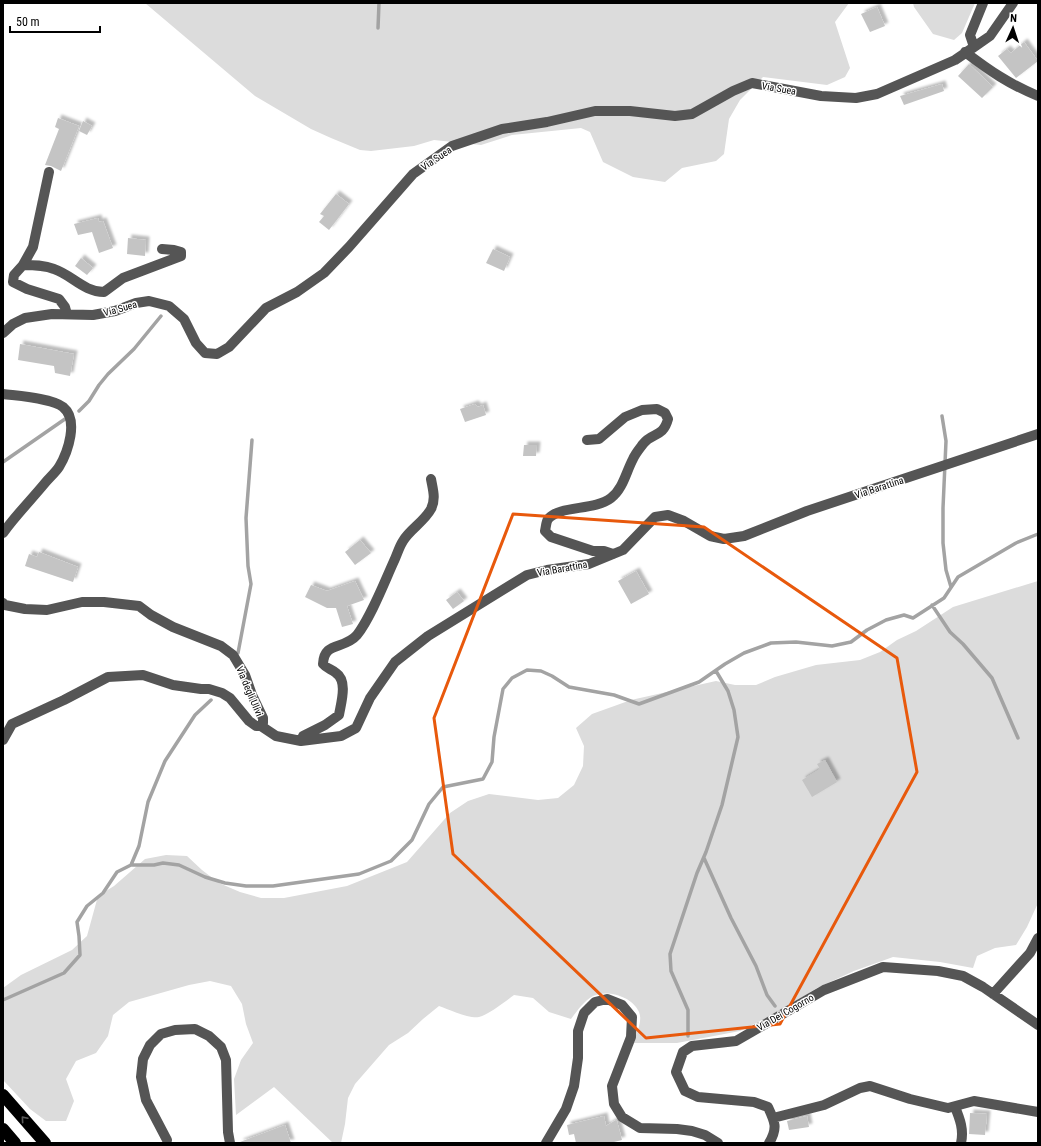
<svg xmlns="http://www.w3.org/2000/svg" width="1041" height="1146" viewBox="0 0 1041 1146" font-family="'Roboto Condensed',sans-serif">
  <style>
    .green { fill: #dcdcdc }
    .lines { fill: none; stroke-linecap: round; stroke-linejoin: round }
    .stream { stroke: #a3a3a3; stroke-width: 3.5 }
    .building { fill: #c4c4c4; filter: url(#shadow) }
    .minor { stroke: #555; stroke-width: 10 }
    .highway { stroke: #000; stroke-width: 12 }
    .oneway { stroke: #595959 }
    .marked { fill: none; stroke: #e8590c; stroke-width: 3; stroke-linejoin: round }
    .labels { text-anchor: middle; stroke-width: 3; stroke-linejoin: round; paint-order: stroke }
    .street-label { font-size: 10px; fill: #000; stroke: #fff }
  </style>
  <defs>
    <filter id="shadow"><feDropShadow dx="3.5" dy="-3.5" stdDeviation="1" flood-color="#0004"/></filter>
  </defs>
  <rect width="100%" height="100%" fill="#fff"/>
  <path class="green" d="M145 3H849L835 22 850 68 845 77 827 85 763 77 740 100 729 119 724 154 716 161 682 168 665 182 633 177 603 162 590 132 581 128 512 135 481 145 434 140 414 146 371 151 360 150 331 138 311 129 255 96Z
    M913 3H975L962 33 954 40 933 34 914 7Z
    M1038 581V903L1027 927 1016 945 995 948 977 956 973 968 940 962 893 957 854 971 817 988 773 1015 740 1031 677 1043H634C636 1034 643 1021 639 1012 633 997 608 989 593 996 584 1001 577 1011 571 1019L549 1012 533 998 514 995C506 1001 488 1015 479 1017 469 1019 448 1009 439 1006L423 1019 408 1033 389 1045 355 1084 348 1098 345 1124 341 1143H333L274 1087 236 1115 234 1079 241 1060 253 1043 246 1024 242 1004 231 986 210 981 189 985 129 1002 113 1015 108 1036 96 1053 76 1061 66 1079 74 1101 66 1121H46L30 1109 3 1080V988L21 975 72 950 87 936 98 896 114 886 145 859 166 855 187 856 202 870 219 883 240 892 261 898H284L347 886 407 862 450 813 468 801 489 794 538 800 558 798 574 785 583 766 584 746 576 728 592 714 631 700 716 681 735 685H756L775 677 816 665 860 660 880 652 897 640 916 631 953 607Z"/>
  <g class="lines">
    <path class="stream" d="M378 28 379 3
      M79 411 89 401 99 385 108 374 134 349 161 316
      M942 416 946 441 943 508V543L946 570 951 587
      M3 462 65 419
      M932 605 950 632 963 644 992 678 1018 738
      M238 653 251 584 248 566 246 518 252 440
      M704 858 731 918 756 966 767 995 775 1006
      M131 865 139 846 148 802 165 761 195 715 211 700
      M3 1000 64 973 80 955 79 936 77 922 87 906 103 893 117 872 131 865H154L163 863 179 865 205 877 225 883 246 886H273L359 874 391 861 412 840 429 804 443 787 483 779 492 762 494 737 503 689 512 678 527 670 541 671 552 676 569 687 614 695 639 704 699 682 725 664 744 653 771 643 796 642 832 646 851 642 867 630 886 620 904 615 913 618 944 598 958 577 1016 543 1038 534
      M688 1036V1010L671 971 670 954 697 873 706 852 722 805 738 737 734 710 728 691 716 671"/>
  </g>
  <path class="building" d="M877 7 885 26 870 32 861 14Z
    M1024 42 1038 61 1016 78 998 56 1007 49 1011 53Z
    M969 64 993 87 982 98 958 76Z
    M942 84 944 91 904 105 900 96Z
    M58 118 79 126 61 171 51 166 45 165 59 129 55 127Z
    M83 121 92 126 87 135 79 131Z
    M336 194 349 204 329 230 319 222 324 216 320 214Z
    M98 218 99 222 103 221 113 248 99 253 92 232 78 235 74 224Z
    M128 238 146 240 145 256 127 254Z
    M493 249 510 257 504 271 486 263Z
    M81 258 93 268 87 275 75 266Z
    M20 344 74 354 70 376 55 373 54 366 18 360Z
    M475 404 478 407 483 405 486 415 465 422 460 409Z
    M524 445H537L536 456H523Z
    M360 540 371 553 355 565 345 552Z
    M39 552 78 567 73 582 25 566 29 554 37 557Z
    M636 571 649 594 631 604 618 581Z
    M355 581 364 600 347 606 353 624 342 627 336 608H327L305 597 311 585 327 591Z
    M457 592 464 601 453 609 446 600Z
    M825 760 837 782 812 797 802 780 820 769 817 764Z
    M970 1113 987 1114 985 1135 969 1134Z
    M604 1116 606 1126 616 1120 617 1121 622 1140 610 1143H576L574 1134 569 1135 567 1125Z
    M807 1116 809 1127 789 1130 787 1121Z
    M285 1125 291 1143H240V1142Z"/>
  <g class="lines">
    <path class="minor" d="M974 47 970 35 983 3
      M965 52C990 71 1009 84 1038 96
      M49 172 33 247 23 265 14 275 13 282 27 289 59 299 65 307 67 314
      M23 265C34 265 44 265 54 269 72 275 84 292 104 292L123 278 181 256V252L174 250 162 249
      M3 333 13 324 25 318 52 314 93 315 115 311 136 303 149 301 169 306 184 319 196 343 205 353 217 354 229 347 266 308 297 292 324 273 349 247 413 174 452 146 502 129 547 122 595 111H630L675 116 692 114 733 91 752 83 821 96 856 98 877 94 955 60 974 47 990 36 1013 3
      M3 394C18 396 51 398 63 407 79 420 68 452 59 467 55 473 49 478 45 483 31 500 16 515 3 533
      M587 440 599 439 625 417 642 410 657 409 665 413 668 419C663 438 652 432 643 444 640 448 635 454 633 459 626 472 623 489 611 498 594 511 560 505 548 519 546 522 546 527 545 531L551 537 593 551H604L613 554
      M3 603 5 605 25 609 47 610 82 602H104L139 606 151 615 173 627 221 646 233 655 245 675 252 695 263 718V723L261 726H256L249 721 230 698 222 693 209 689H201L173 685 143 675 108 677 64 700 12 724 3 740
      M261 726 276 736 301 741 341 736 356 728 370 698 395 662 428 636 527 575 547 570 589 564 623 550 655 517 668 515 684 521 710 536 724 539 744 536 807 511 1038 434
      M301 741 303 736 325 725 339 715C341 703 348 681 336 673 332 669 327 669 323 664 324 641 344 650 357 635 371 617 384 583 394 561 397 555 399 547 403 541 410 529 424 522 431 509 436 499 433 490 431 479
      M993 994 1030 953 1038 938
      M955 1107C960 1119 964 1130 961 1143
      M773 1118 824 1105 860 1088 870 1086 910 1099 948 1108 974 1101 1038 1112
      M167 1140 146 1100 141 1077 143 1059 150 1045 161 1034 175 1030 195 1029 209 1036 221 1047 226 1060 228 1132 230 1143
      M546 1143 566 1109 574 1086 578 1058V1031L584 1013 595 1002 607 999 622 1005 632 1017 631 1037 612 1086 614 1104 622 1117 640 1128 677 1129 692 1131 705 1135 718 1143
      M769 1143C778 1128 775 1122 768 1107L754 1102 698 1097 685 1091 676 1072 683 1052 692 1046 736 1041 824 990 883 967 938 971 963 976 983 987 1038 1025"/>
    <path class="highway" d="M3 1095 45 1143
      M3 1129 15 1143"/>
  </g>
  <defs><path id="oneway-chevron" d="M-2-3.5L2.5 0L-2 3.5" fill="none" stroke-width="1.6" stroke-linecap="round" stroke-linejoin="round"/></defs>
  <use class="oneway" href="#oneway-chevron" transform="translate(24 1119) rotate(-131)"/>
  <path class="marked" d="M513 514 704 527 897 658 917 772 780 1024 646 1038 453 854 434 718Z"/>
  <g class="labels">
    <g class="street-label">
      <text transform="translate(779 88) rotate(10)" y="4">Via Suea</text>
      <text transform="translate(436 158) rotate(-34)" y="4">Via Suea</text>
      <text transform="translate(120 308) rotate(-16)" y="4">Via Suea</text>
      <text transform="translate(879 487) rotate(-18)" y="4">Via Barattina</text>
      <text transform="translate(562 568) rotate(-10)" y="4">Via Barattina</text>
      <text transform="translate(250 691) rotate(67)" y="4">Via degli Ulivi</text>
      <text transform="translate(785 1012) rotate(-30)" y="4">Via Dei Cogorno</text>
    </g>
  </g>
  <rect width="1041" height="1146" fill="none" stroke="#000000" stroke-width="8"/>
  <g transform="translate(1013 28) rotate(3)" stroke="#ffffff" stroke-width="3" paint-order="stroke">
  <path d="M0-3L7 15L0 10L-7 15Z" fill="#000000"/>
  <text y="-6" font-size="11" font-weight="bold" text-anchor="middle" fill="#000000">N</text>
  </g>
  <path d="M10 26v6h90v-6" fill="none" stroke="#000000" stroke-width="2"/>
  <text x="16" y="26" font-size="12" fill="#000000" stroke="#ffffff" stroke-width="3" paint-order="stroke">50 m</text>
</svg>
